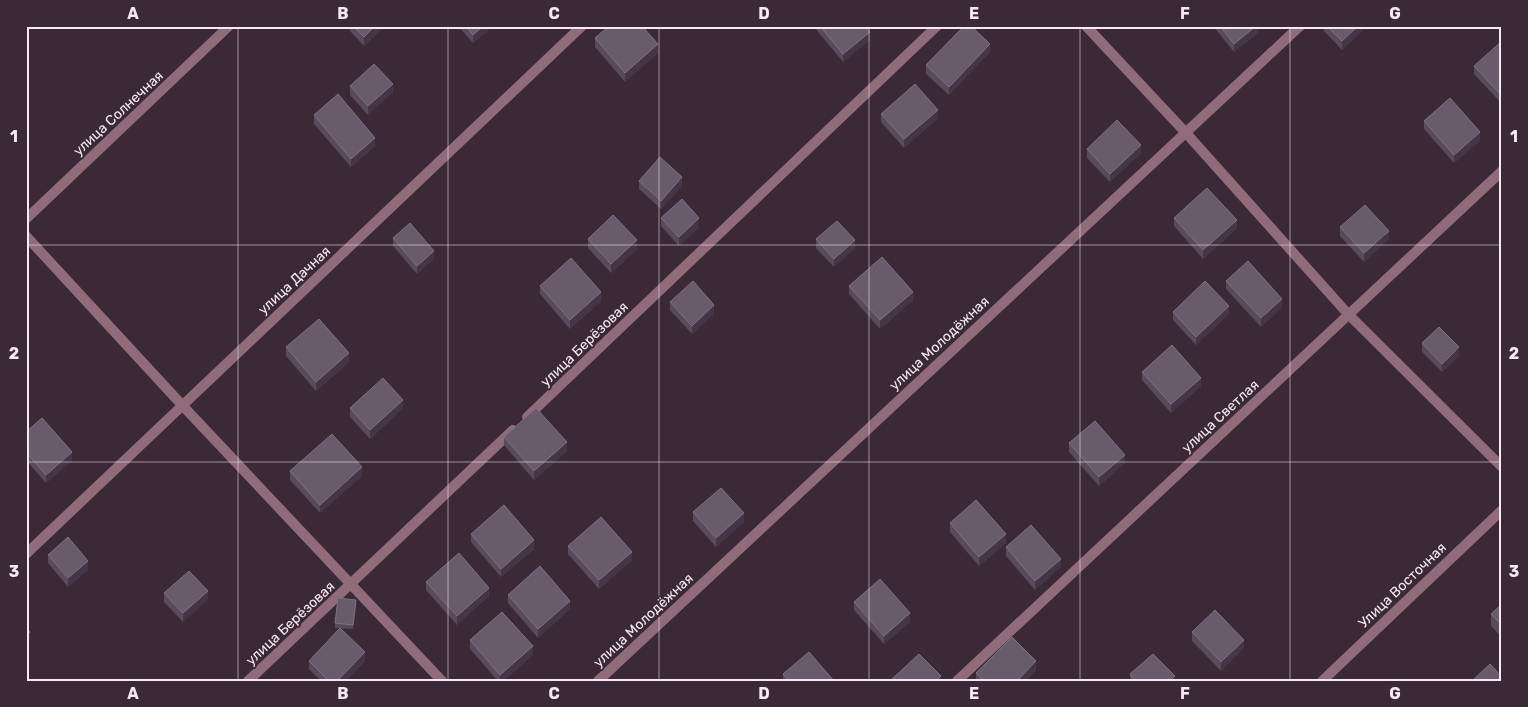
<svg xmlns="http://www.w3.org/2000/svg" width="1528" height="707" viewBox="0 0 1528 707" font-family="Rubik,sans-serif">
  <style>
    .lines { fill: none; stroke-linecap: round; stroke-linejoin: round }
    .minor { stroke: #906b7a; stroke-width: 10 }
    .wall { fill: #574b5c }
    .shaded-wall { fill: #453647 }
    .building { fill: #685c6c; stroke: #7e7281 }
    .grid { fill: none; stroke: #f5e9f2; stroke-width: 1; stroke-opacity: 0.55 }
    .labels { text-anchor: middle; stroke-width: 4; stroke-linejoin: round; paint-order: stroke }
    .street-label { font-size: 14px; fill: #f5e9f2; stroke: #3b2937 }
    .neatline { fill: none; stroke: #f5e9f2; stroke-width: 2 }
    .grid-label { font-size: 16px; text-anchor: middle; font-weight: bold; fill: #f5e9f2 }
  </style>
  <rect width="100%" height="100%" fill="#3b2937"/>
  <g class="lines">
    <path class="minor" d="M1086 26 1186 133 1348 314 1502 467
      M26 219 229 26
      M26 236 182 405 442 681
      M527 417 937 26
      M26 554 582 26
      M248 681 513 430
      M598 681 1300 26
      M957 681 1502 171
      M1322 681 1502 510"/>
  </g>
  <path class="wall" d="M350 26H384L364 46 350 31Z
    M458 26H493L473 43Z
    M815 26H865L870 40 843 62 815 28Z
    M1213 26H1259V32L1234 52Z
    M1324 26H1367L1342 50 1324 31Z
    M595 38 658 53 625 82 595 47Z
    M1502 41V104L1474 74V66Z
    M990 52 949 95 926 74V65Z
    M350 86 393 92 368 115 350 95Z
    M881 114 938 118 904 148 881 122Z
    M314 115 375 146 351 167 314 124Z
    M1424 121 1480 141 1454 163 1424 129Z
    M1087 149 1141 153 1110 182 1087 158Z
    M639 181 682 186 661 209 639 189Z
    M661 218 699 227 679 246 661 226Z
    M1174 218 1237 228 1203 259 1174 226Z
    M1340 227 1389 239 1364 262 1340 236Z
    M393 238 434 259 417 274 393 246Z
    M588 239 637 249 611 273 588 248Z
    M816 239 855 248 834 267 816 248Z
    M1226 281 1282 307 1261 327 1226 289Z
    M540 286 601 301 570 329 540 294Z
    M849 286 913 300 880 329 849 294Z
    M670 302 714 314 692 334 670 310Z
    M1173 312 1229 314 1196 345 1173 320Z
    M1422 343 1459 356 1442 372 1422 352Z
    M286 347 349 362 316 391 286 356Z
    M1142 372 1201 386 1171 413 1142 380Z
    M350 408H403L370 439 350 417Z
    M26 432 72 461 46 483 26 460Z
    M504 437 567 451 534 480 504 445Z
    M1069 443 1125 463 1099 486 1069 452Z
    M290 471 362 476 320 513 290 480Z
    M693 512 744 522 716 547 693 521Z
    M950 523 1006 543 979 566 950 532Z
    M471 534 534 549 501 577 471 542Z
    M568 546 632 560 599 589 568 554Z
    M1006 547 1061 567 1035 590 1006 556Z
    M48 555 88 570 68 587 48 563Z
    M426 582 489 596 457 625 426 590Z
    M164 593 208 599 183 622 164 602Z
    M508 595 570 609 538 638 508 603Z
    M854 602 910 622 884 644 854 610Z
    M356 604 353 629 335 628V623Z
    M1502 604V638L1491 626V614Z
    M1192 632 1244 648 1221 671 1192 641Z
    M470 640 533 655 503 681H498L470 649Z
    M309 661H365L346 681H321L309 669Z
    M1036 670 1025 681H976V673Z
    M783 674 834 681H783Z
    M1130 674 1175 681H1130Z"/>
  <path class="shaded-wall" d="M375 26H384L364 46V37Z
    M483 26H493L473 43V35Z
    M1256 26H1259V32L1234 52V44Z
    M1358 26H1367L1342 50V41Z
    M870 32V40L843 62V54Z
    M658 44V53L625 82V73Z
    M990 44V52L949 95V87Z
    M393 84V92L368 115V106Z
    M938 110V118L904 148V139Z
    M1480 132V141L1454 163V155Z
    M375 138V146L351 167V159Z
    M1141 145V153L1110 182V174Z
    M682 177V186L661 209V201Z
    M699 218V227L679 246V237Z
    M1237 220V228L1203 259V250Z
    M1389 231V239L1364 262V253Z
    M637 240V249L611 273V264Z
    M855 240V248L834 267V259Z
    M434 251V259L417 274V266Z
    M601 292V301L570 329V320Z
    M913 292V300L880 329V320Z
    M1282 299V307L1261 327V318Z
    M714 305V314L692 334V326Z
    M1229 306V314L1196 345V337Z
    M1459 347V356L1442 372V364Z
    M349 353V362L316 391V382Z
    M1201 378V386L1171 413V404Z
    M403 400V408L370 439V430Z
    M567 442V451L534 480V471Z
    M72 452V461L46 483V475Z
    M1125 455V463L1099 486V477Z
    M362 467V476L320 513V505Z
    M744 513V522L716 547V538Z
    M1006 534V543L979 566V557Z
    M534 540V549L501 577V569Z
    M632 552V560L599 589V580Z
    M1061 559V567L1035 590V581Z
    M88 561V570L68 587V578Z
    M489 588V596L457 625V616Z
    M208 591V599L183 622V613Z
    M570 601V609L538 638V629Z
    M910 613V622L884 644V636Z
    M30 632V641L26 644V635Z
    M1244 640V648L1221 671V662Z
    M533 646V655L503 681H500V675Z
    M365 652V661L346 681H337Z
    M1036 661V670L1025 681H1017Z
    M941 676V681H936Z
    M1175 676V681H1169Z"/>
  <path class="building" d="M353 26H375L364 37Z
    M466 26H483L473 35Z
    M609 26H642L658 44 625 73 595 38Z
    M820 26H865L870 32 843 54Z
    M964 26H971L990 44 949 87 926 65Z
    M1220 26H1256L1234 44Z
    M1327 26H1358L1342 41Z
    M1502 41V96L1474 66Z
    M374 64 393 84 368 106 350 86Z
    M915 84 938 110 904 139 881 114Z
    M338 94 375 138 351 159 314 115Z
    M1450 98 1480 132 1454 155 1424 121Z
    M1117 120 1141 145 1110 174 1087 149Z
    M660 157 682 177 661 201 639 181Z
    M1207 188 1237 220 1203 250 1174 218Z
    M682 199 699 218 679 237 661 218Z
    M1365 205 1389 231 1364 253 1340 227Z
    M613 215 637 240 611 264 588 239Z
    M837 221 855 240 834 259 816 239Z
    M410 223 434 251 417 266 393 238Z
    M882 257 913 292 880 320 849 286Z
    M571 258 601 292 570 320 540 286Z
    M1248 261 1282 299 1261 318 1226 281Z
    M693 281 714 305 692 326 670 302Z
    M1205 281 1229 306 1196 337 1173 312Z
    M319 319 349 353 316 382 286 347Z
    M1439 327 1459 347 1442 364 1422 343Z
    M1172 345 1201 378 1171 404 1142 372Z
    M383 378 403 400 370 430 350 408Z
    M536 408 567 442 534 471 504 437Z
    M42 418 72 452 46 475 26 452V432Z
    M1095 421 1125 455 1099 477 1069 443Z
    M332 434 362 467 320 505 290 471Z
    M721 488 744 513 716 538 693 512Z
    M976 500 1006 534 979 557 950 523Z
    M504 505 534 540 501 569 471 534Z
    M601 517 632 552 599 580 568 546Z
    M1031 525 1061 559 1035 581 1006 547Z
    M68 537 88 561 68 578 48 555Z
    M459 553 489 588 457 616 426 582Z
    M540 566 570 601 538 629 508 595Z
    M189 571 208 591 183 613 164 593Z
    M880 579 910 613 884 636 854 602Z
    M338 598 356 600 353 625 335 623Z
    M1502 604V625L1491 614Z
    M1215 610 1244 640 1221 662 1192 632Z
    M502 612 533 646 500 675 470 640Z
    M26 627 30 632 26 635Z
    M340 628 365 652 337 681H329L309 661Z
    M1012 637 1036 661 1017 681H984L976 673Z
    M809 652 834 681H789L783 674Z
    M919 654 941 676 936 681H890Z
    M1153 654 1175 676 1169 681H1135L1130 674Z
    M1490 664 1502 677V681H1472Z"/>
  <path class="grid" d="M238 26V681M448 26V681M659 26V681M869 26V681M1080 26V681M1290 26V681M26 245H1502M26 462H1502"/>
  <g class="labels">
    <g class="street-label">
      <text transform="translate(118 113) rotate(-43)" y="5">улица Солнечная</text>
      <text transform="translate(294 280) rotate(-43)" y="5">улица Дачная</text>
      <text transform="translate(939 343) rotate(-43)" y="5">улица Молодёжная</text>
      <text transform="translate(584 344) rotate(-44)" y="5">улица Берёзовая</text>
      <text transform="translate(1220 416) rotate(-43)" y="5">улица Светлая</text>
      <text transform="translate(1402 585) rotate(-44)" y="5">Улица Восточная</text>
      <text transform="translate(643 620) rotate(-43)" y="5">улица Молодёжная</text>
      <text transform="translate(290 623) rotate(-43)" y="5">улица Берёзовая</text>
    </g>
  </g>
  <rect width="1528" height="707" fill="none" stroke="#3b2937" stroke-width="55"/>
  <rect x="28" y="28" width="1472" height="652" class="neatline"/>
  <g class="grid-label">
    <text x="133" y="19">A</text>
    <text x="343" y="19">B</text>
    <text x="554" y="19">C</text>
    <text x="764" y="19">D</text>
    <text x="974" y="19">E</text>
    <text x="1185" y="19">F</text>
    <text x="1395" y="19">G</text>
    <text x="14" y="142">1</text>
    <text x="1514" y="142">1</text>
    <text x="14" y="359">2</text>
    <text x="1514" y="359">2</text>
    <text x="14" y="577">3</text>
    <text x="1514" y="577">3</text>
    <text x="133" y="699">A</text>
    <text x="343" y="699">B</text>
    <text x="554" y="699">C</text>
    <text x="764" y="699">D</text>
    <text x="974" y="699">E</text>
    <text x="1185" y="699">F</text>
    <text x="1395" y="699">G</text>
  </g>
</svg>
